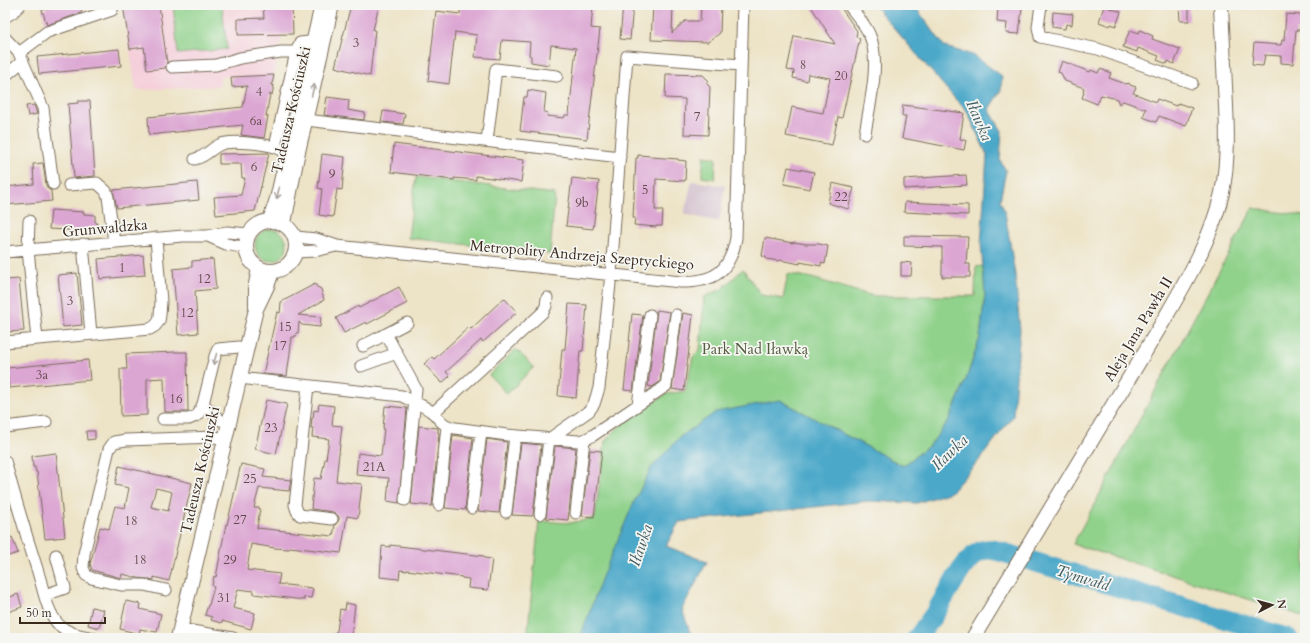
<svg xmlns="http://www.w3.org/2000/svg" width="1310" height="643" viewBox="0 0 1310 643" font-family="Cardo,serif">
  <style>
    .built { fill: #f5cfda }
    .industrial { fill: #d1bdcb }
    .green { fill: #90d28b; stroke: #667e54 }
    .water { fill: #4ba8c9; stroke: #436974 }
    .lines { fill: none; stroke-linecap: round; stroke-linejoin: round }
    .river { stroke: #4ba8c9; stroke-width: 20 }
    .building { fill: #dca6d3; fill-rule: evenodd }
    .minor-casing { stroke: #796b59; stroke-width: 13 }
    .major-casing { stroke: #796b59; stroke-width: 16 }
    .minor { stroke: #fff; stroke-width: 11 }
    .major { stroke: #fff; stroke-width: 14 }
    .oneway { stroke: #a79f9a }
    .labels { text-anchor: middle; stroke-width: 3.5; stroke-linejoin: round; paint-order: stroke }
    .number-label { font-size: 13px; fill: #63494b }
    .street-label { font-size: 15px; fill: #3b2a1e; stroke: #f6f6f2 }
    .park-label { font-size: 15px; fill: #545c3f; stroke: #f6f6f2 }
    .water-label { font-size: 16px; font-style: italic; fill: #415c62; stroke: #f6f6f2 }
  </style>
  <rect width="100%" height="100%" fill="#f6f6f2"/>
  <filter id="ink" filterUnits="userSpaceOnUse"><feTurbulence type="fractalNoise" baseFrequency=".025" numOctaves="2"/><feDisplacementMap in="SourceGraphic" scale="8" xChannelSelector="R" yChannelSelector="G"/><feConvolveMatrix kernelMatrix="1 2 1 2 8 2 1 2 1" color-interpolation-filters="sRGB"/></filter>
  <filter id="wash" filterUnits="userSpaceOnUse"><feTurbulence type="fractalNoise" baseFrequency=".012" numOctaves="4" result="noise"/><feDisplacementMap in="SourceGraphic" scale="16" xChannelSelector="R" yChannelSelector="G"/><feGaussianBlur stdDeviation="0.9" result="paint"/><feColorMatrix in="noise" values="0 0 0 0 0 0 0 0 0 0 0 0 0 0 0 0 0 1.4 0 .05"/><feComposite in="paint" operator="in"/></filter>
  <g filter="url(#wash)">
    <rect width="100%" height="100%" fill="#ede3c6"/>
    <path class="built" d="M123 5H295V12H293V34L281 35V42L274 75 220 77V86L136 90Z"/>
    <path class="industrial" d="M692 181 725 186 719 222 684 214Z"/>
    <path class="green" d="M173 5H222L227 49 178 54Z
      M704 156 716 158 715 179 702 177Z
      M416 177 555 194 550 254 408 238Z
      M1253 208 1305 216V617L1073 544Z
      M255 245a16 16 0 1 1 32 0a16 16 0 1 1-32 0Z
      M983 266 985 294 980 337 966 380 949 420 931 444 903 466 780 400 580 638H527L539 521 570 523 595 518 605 441 621 425 666 394 685 391 693 357 700 350 704 297 722 289 743 269 761 295 783 299 788 274 808 277 873 296H975L976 267Z
      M516 349 534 367 507 394 489 375Z"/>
    <path class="water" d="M874 5H914L945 47 973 55 1002 76 1001 90 989 109 1002 131 1000 160 1006 171 1000 200 1005 212 1015 274 1020 330 1013 416 981 458 951 492 917 503 869 501 679 522 666 546 707 562 682 609 692 638H580L602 577 633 504 651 468 680 437 716 412 780 400 903 466 931 444 949 420 966 380 980 337 985 294 981 244 987 155 967 111 957 101Z"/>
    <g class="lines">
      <path class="river" d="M917 638C924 629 931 619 937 610 947 594 964 558 981 551 989 547 997 551 1005 553L1288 638"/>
    </g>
    <g id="blocks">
      <path class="building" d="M46 5H84L81 13 47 25 42 10 47 9Z
        M123 5H159L167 62 165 68 147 70 144 47 130 49Z
        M263 5H292L293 34 238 35V19L264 18Z
        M351 5H379L373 30H375L370 76 335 67Z
        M460 5H593L591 28 600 29 587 139 520 131 524 97H527L528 90 546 93 544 112 548 113 547 116 564 118 565 115H569L576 48 551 45 549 65 531 62V56L529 55 530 42 502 40 500 59 475 57 477 35 455 32 449 84 428 81 436 11 460 14Z
        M623 5H633L630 40 620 39Z
        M653 5H673L672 33 685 21H700L701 8 703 5H721L720 33 708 42 651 40Z
        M810 5H839L857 31 856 37 860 38 842 118 838 117 832 145 786 136 792 107 823 113 830 78 808 74 807 81 793 78 794 71 787 70 794 36 835 44Z
        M1179 5H1189V21H1180Z
        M998 6 1022 8 1019 34 1006 33 1007 23 997 22Z
        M1104 6 1121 12 1116 26 1111 24 1110 26 1099 22Z
        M1053 12 1073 14 1072 25 1066 24 1065 29 1052 27Z
        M1286 14 1301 15 1300 30H1296L1293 64 1281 63V56L1265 55 1263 66 1252 65 1254 43 1281 45 1282 40H1284Z
        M1130 30 1139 33 1140 30 1153 36 1152 39 1180 49 1174 64 1168 61 1167 64 1157 60 1159 56 1138 48 1137 52 1123 47Z
        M119 49 121 66 39 74 37 57Z
        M1062 61 1090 72 1091 70 1098 73 1100 69 1111 73 1109 78 1126 84 1129 83 1130 85 1136 87 1133 93 1156 102 1157 99 1176 106 1178 103 1192 108 1186 126 1159 116 1156 122 1143 117 1146 109 1123 101 1119 104 1117 99 1101 95 1097 104 1082 98 1084 92H1083L1084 88 1065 81 1061 73 1058 72Z
        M666 74 703 75 709 81 706 83 710 87 708 135 684 134 685 99 665 98Z
        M274 75 272 85H274L272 95 270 94 266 116H268L264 138 241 135 243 125 149 135 148 117 243 107 247 86 232 87 231 77Z
        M327 97 349 100 348 110 365 113 364 120 324 115Z
        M78 101H90L95 176 74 178 68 104 78 103Z
        M34 105 37 114 28 116 26 106Z
        M903 105 964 113 960 139 966 140 964 150 902 138 906 116H902Z
        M383 111 405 114 403 124 381 122Z
        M394 144 524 160 521 182 476 176V180L454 178V180L391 172Z
        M269 153 255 211 216 215 214 197 241 195 245 178H242L241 164H219V154Z
        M322 154 345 157 342 190 337 189 333 217 319 215 322 189 318 188Z
        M638 155 651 156V157L678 159V160L686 161 685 181 656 179 655 210H663L662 226H656V227L634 225 635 218H633L636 158H638Z
        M43 163 46 185 48 189 51 191 52 201 5 205V187L34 184 33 164Z
        M788 167 814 172 810 189 784 184Z
        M966 175 967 185 904 189V179Z
        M572 178 599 181 593 229 566 226Z
        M197 182 199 200 117 208 113 190Z
        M832 183 854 188 848 209 828 203Z
        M905 202 968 205V215L904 212Z
        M51 210 84 212V214L95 215V221L101 230 83 229V231L49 229Z
        M904 236 968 237 966 264H970V277H942V247L904 246Z
        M765 238 793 243 794 242 806 244H819L828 246 825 264 821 263V266L800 262V264L780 260 779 261 766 259V257L762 256Z
        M143 255 145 275 100 279 98 259Z
        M213 259 216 289 195 291 198 333 178 335 173 269 192 267V261Z
        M901 262 912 263 911 276H901Z
        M77 273 82 325 63 327 58 275Z
        M19 279 24 331 5 332V280Z
        M315 284 317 287 321 289 324 300 298 315 321 317 320 327 302 325 299 322 298 333H296L295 337H292L287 376 263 374 277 312 280 313 281 302Z
        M399 287 407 303 367 324 366 322 344 333 336 318 358 306 359 308Z
        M504 298 517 312 483 342 481 340 446 372 450 376 442 383 424 364 432 357 434 359 469 327 471 329Z
        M569 304 587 305 583 351H580L576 398 558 396 562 349H565Z
        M657 310 670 312 660 382 652 387 648 386Z
        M683 313 693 315 684 391 672 389Z
        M632 314 643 315 633 391 624 390Z
        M175 352H187L188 412H165L164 378 147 379V415L121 416 120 369H127L126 354Z
        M88 360 90 380 9 388 7 368Z
        M266 400 287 404 276 454 255 449Z
        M319 404 334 406 332 425 342 426 336 481 362 484 358 518 347 516 341 553 290 547 289 549 275 548 251 544 247 570 280 574 278 584 312 588 313 589 311 598 304 597V600L254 594V591L238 589 233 608 255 613 251 629 222 621 221 623 211 620 212 617 205 615 208 605H209L214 587 212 586 214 576 216 577 226 524 227 525 241 464 265 469 263 477 291 480 289 491 259 488 254 508H260L257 528 333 536 335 525 339 520V517L336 514 333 512 311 509 314 478 321 479 325 459H326L329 439 312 437 313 428H311L312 418H313L314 410 318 411Z
        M385 406 407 408 399 503 387 501 389 478 356 475 358 453 381 456 384 428H383Z
        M419 426 438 428V433H439L432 506 411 504Z
        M86 431H95V439L87 440Z
        M453 435 473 438 465 510 445 508Z
        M487 439 507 442 499 513 478 511Z
        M521 443 541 445 533 516 512 515Z
        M555 446 576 448 568 520 546 518Z
        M590 450 602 451 594 517 582 516Z
        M56 453 65 537 45 539 37 472H36L35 467H33L32 456Z
        M119 466 192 483 169 581 154 577V580L138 578 122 574 121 578 92 570 90 564 100 527 109 529 115 506 125 508 129 488 115 485ZM156 488 172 492 168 511 151 507Z
        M12 537 18 553 5 557V539Z
        M390 545 484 556V558L492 559 488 590 468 588 469 579 462 578V577L407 570V571L400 570 399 579 380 577 382 546 390 547Z
        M18 594 22 607 5 613V599Z
        M126 601 141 604 140 609 161 614 157 632 140 629 139 634 120 629Z
        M346 603 355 605 351 638H328L337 631 340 609 345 610Z
        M92 607 104 610 99 628 88 625Z"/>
    </g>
  </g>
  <g filter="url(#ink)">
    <use href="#blocks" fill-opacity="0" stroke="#796b59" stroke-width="1"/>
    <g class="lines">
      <g class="minor-casing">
        <path id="minor" d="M849 5C856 15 866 25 870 36 881 63 869 106 865 134
          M1041 5 1038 27 1040 37 1098 49 1192 83
          M5 17 13 12 20 5
          M5 38 19 53 43 108 53 184
          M19 53 47 32 112 10
          M172 67 216 65 240 58 281 52H296L300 43 309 42 314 43 316 48
          M5 76 23 61
          M306 120 620 157
          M487 141 496 69 557 76
          M275 147 296 52
          M195 159C207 156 209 150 219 145 229 139 274 144 283 151 283 151 287 155 287 156
          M69 185 97 183 106 191 108 197 114 242
          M29 221 28 250 37 339
          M208 236 226 244 246 248
          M296 237 316 239 337 246 681 282C714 282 730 272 736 238L743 5
          M83 244 91 334
          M5 252 183 236H208L227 232 249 234
          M296 252 315 251 336 246
          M5 342 150 329 155 326 159 321 160 315 161 302 156 238
          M363 346 386 334
          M361 366 397 353
          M239 378 402 396C412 401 423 405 432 412 441 420 442 426 455 428L507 435 578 441 584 440 592 436 666 386 676 315
          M308 386 295 505 297 511 300 515 332 519
          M638 405 650 315
          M433 413 543 312 546 306 547 298
          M163 419H189L198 415 203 404
          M229 422 220 420 203 404 215 356 218 349 239 347 246 349
          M5 427 46 422
          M5 461C15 498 26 535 38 572 43 588 47 613 59 625 69 634 80 635 93 638
          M405 500 416 389 386 334 407 323
          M439 505 447 426
          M472 508 481 432
          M506 512 515 436
          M576 513 584 440
          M540 514 549 439 589 411 594 404 599 388 611 274 627 56 741 65
          M166 590 144 585H121L91 578 86 575 83 568 84 554 109 449 114 442 126 440 216 437 225 440
          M45 595 65 588 56 555
          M180 629 233 638"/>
      </g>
      <g class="major-casing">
        <path id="major" d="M270 220 277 199 322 5
          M246 246a25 25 0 1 1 50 0a25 25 0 1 1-50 0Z
          M284 223 297 156 332 5
          M256 306V284L259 268
          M178 638 256 309 267 286 272 272
          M973 638 1161 325C1185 283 1211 241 1222 193 1229 158 1227 122 1225 87 1224 60 1222 32 1221 5"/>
      </g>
      <use href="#minor" class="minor"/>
      <use href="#major" class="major"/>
    </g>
    <defs><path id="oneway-shaft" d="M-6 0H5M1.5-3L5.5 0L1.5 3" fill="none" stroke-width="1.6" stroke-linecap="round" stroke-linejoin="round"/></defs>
    <g class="oneway">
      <use href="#oneway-shaft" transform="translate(313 90) rotate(-77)"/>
      <use href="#oneway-shaft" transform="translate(278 193) rotate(103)"/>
      <use href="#oneway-shaft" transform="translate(215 359) rotate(107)"/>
    </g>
  </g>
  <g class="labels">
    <g class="number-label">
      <text x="356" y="47">3</text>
      <text x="803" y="69">8</text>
      <text x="841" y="80">20</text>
      <text x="259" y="96">4</text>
      <text x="697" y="121">7</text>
      <text x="256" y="125">6a</text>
      <text x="254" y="171">6</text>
      <text x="332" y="178">9</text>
      <text x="645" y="194">5</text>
      <text x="841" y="201">22</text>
      <text x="582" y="207">9b</text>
      <text x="122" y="272">1</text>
      <text x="204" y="283">12</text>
      <text x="70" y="305">3</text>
      <text x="187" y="317">12</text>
      <text x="285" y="331">15</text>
      <text x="280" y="350">17</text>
      <text x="42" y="379">3a</text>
      <text x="176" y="403">16</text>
      <text x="271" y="432">23</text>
      <text x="374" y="471">21A</text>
      <text x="250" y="483">25</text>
      <text x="240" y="524">27</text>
      <text x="131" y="525">18</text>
      <text x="140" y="564">18</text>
      <text x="230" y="564">29</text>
      <text x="224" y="602">31</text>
    </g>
    <g class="street-label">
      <text transform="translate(291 110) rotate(-77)" y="5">Tadeusza Kościuszki</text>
      <text transform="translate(105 228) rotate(-5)" y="5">Grunwaldzka</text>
      <text transform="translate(582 255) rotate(5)" y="5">Metropolity Andrzeja Szeptyckiego</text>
      <text transform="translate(1138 329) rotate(-59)" y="5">Aleja Jana Pawła II</text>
      <text transform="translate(200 470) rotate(-77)" y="5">Tadeusza Kościuszki</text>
    </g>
    <g class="park-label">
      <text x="755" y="354">Park Nad Iławką</text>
    </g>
    <g class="water-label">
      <text transform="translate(980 120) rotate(67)" y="6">Iławka</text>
      <text transform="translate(949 452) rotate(-44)" y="6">Iławka</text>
      <text transform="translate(640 545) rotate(-71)" y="6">Iławka</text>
      <text transform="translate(1083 577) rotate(17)" y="6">Tynwałd</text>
    </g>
  </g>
  <rect width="1310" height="643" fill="none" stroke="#f6f6f2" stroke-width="20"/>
  <g transform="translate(1272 605) rotate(84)" stroke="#f6f6f2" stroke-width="3" paint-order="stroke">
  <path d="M0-3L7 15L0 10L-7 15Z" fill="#3b2a1e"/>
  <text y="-6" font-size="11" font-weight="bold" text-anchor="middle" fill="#3b2a1e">N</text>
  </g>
  <path d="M20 617v6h85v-6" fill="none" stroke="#3b2a1e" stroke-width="2"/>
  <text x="26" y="617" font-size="12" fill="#3b2a1e" stroke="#f6f6f2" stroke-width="3" paint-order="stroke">50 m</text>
</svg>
